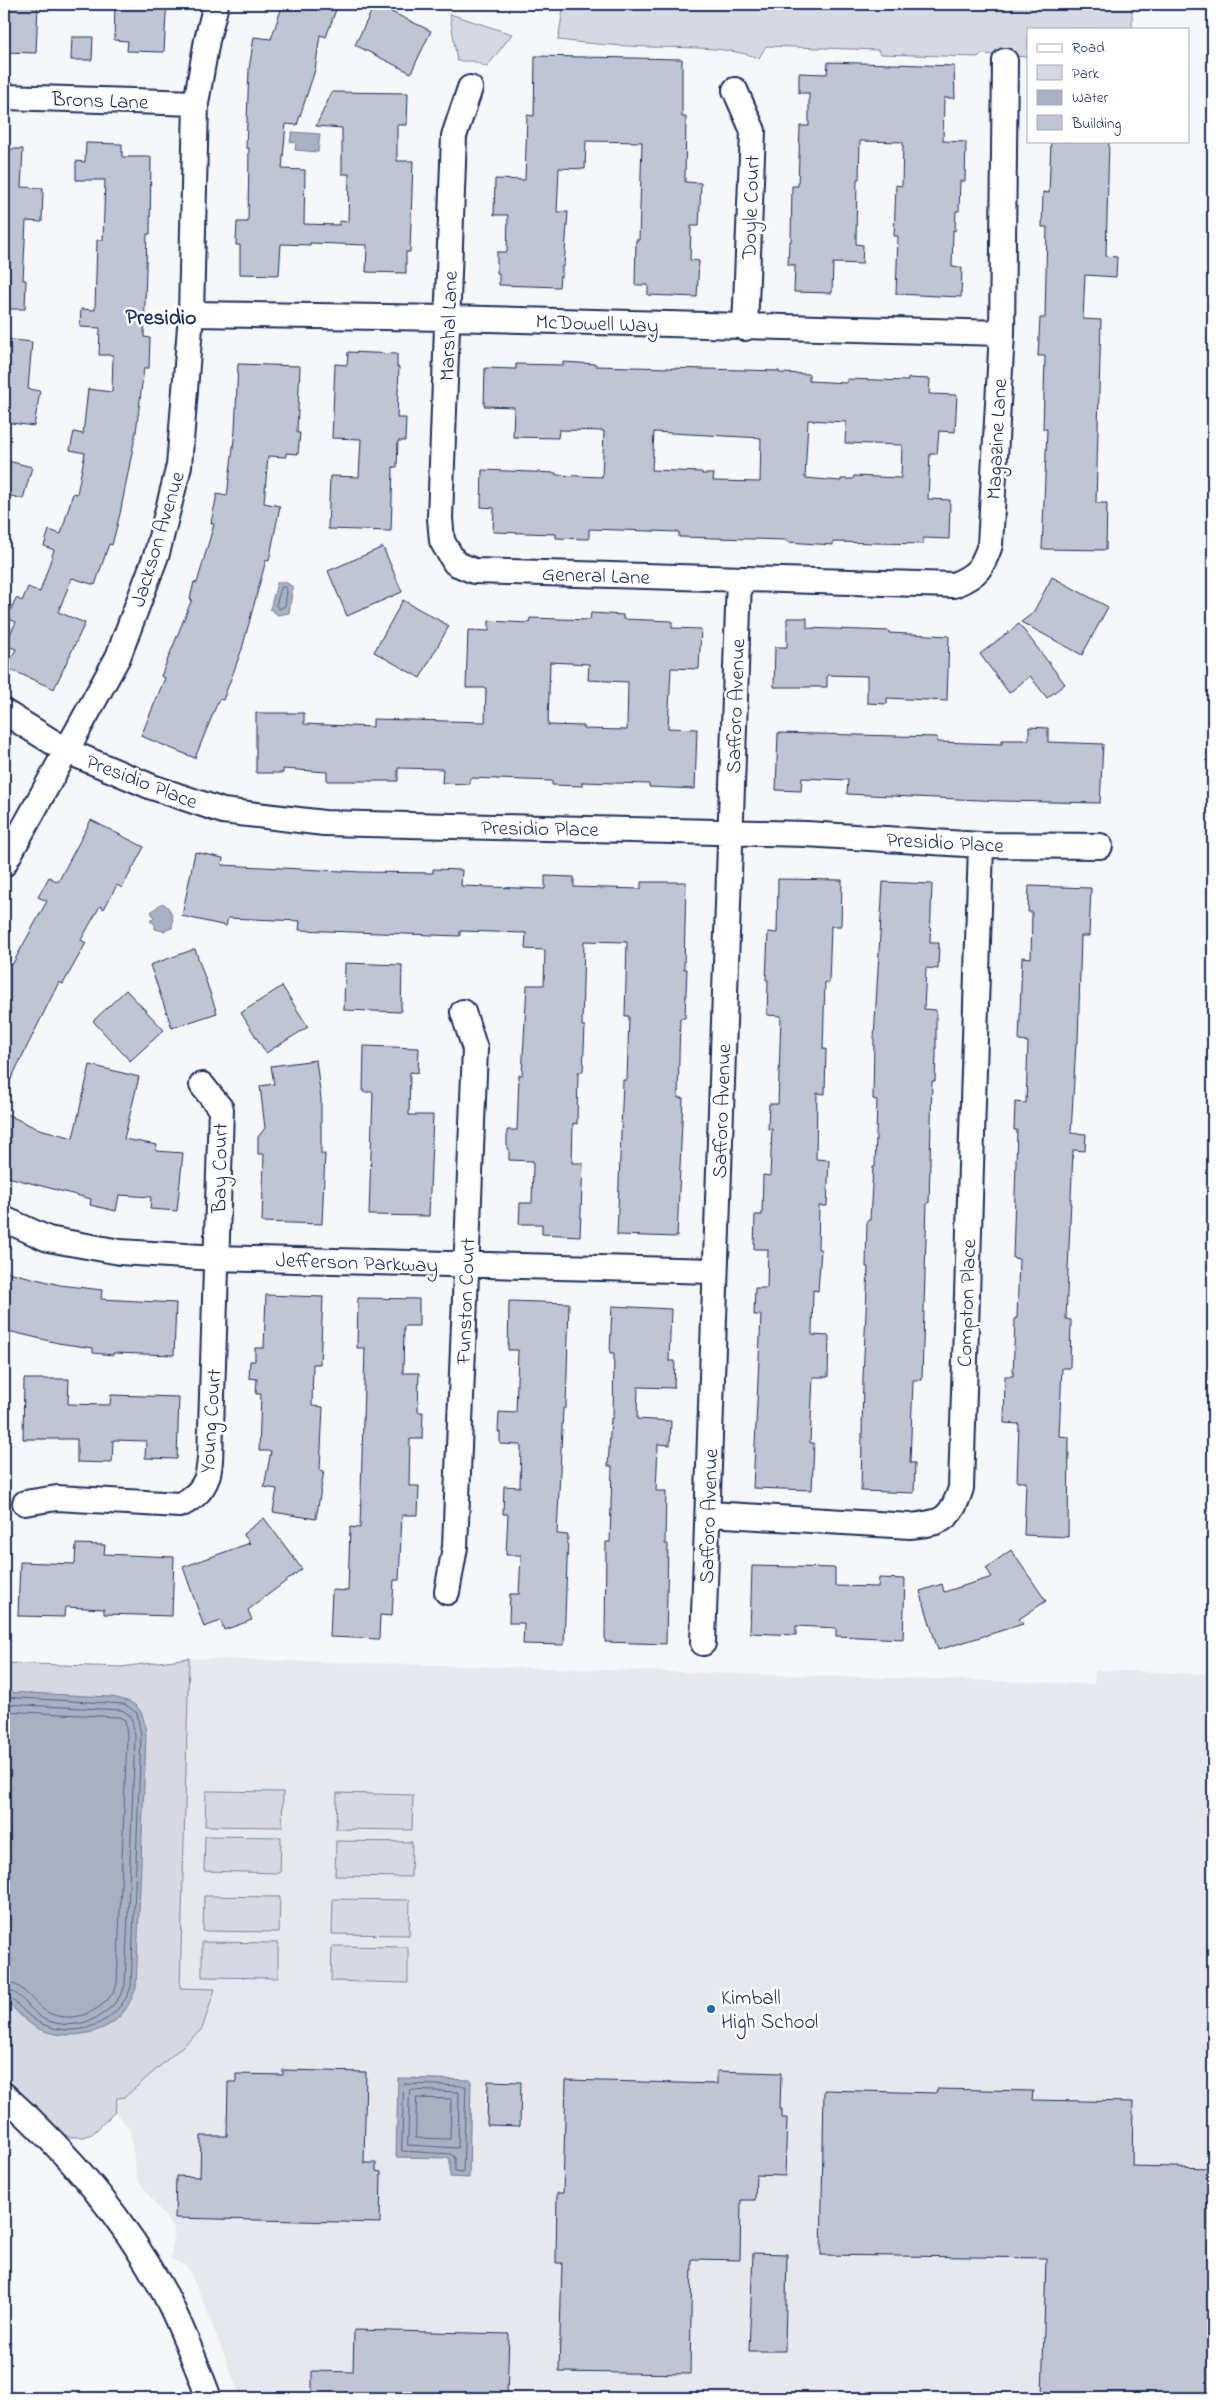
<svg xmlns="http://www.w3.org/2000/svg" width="1217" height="2402" viewBox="0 0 1217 2402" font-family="'Indie Flower',sans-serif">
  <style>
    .built { fill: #e6e8ee }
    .green { fill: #d6d9e2; stroke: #7884a0 }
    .water { fill: #a9b0c1; stroke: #707c99 }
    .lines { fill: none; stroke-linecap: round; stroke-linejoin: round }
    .shore { stroke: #546386; stroke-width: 1 }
    .building { fill: #c0c4d3; stroke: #1b2f5e; fill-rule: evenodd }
    .street-casing { stroke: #1b2f5e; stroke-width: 28 }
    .street { stroke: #fff; stroke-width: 24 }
    .poi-dot { fill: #1f6fb2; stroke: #fff; stroke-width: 2 }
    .labels { text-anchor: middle; stroke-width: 5; stroke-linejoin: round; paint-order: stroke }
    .street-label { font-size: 21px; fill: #1b2f5e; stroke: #fff }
    .poi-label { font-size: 21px; fill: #1b2f5e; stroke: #fff; text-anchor: start }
    .neighbourhood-label { font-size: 22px; font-weight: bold; fill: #1b2f5e; stroke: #fff }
  </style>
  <rect width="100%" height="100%" fill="#f6f7f9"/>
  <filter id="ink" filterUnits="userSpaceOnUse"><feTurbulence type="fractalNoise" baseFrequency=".02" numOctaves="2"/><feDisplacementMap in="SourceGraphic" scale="10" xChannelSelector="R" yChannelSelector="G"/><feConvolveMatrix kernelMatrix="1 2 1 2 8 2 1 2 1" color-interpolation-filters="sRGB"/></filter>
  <g filter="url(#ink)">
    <path class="built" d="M189 1658 1094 1684 1095 1670 1213 1674V2398H241L199 2291 186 2266 171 2259 174 2229 137 2179 130 2129 115 2112V2108L117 2098H123L214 1990 180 1989Z"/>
    <path class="green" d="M564 4H1132V29H1028V57L981 54 978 57 880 54 878 50 766 46 759 58C725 46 686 48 651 47 620 46 589 44 558 40Z
      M450 14 512 34 487 67 473 61H457Z
      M189 1658 180 1988 215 1989 202 2029 125 2097 117 2098 115 2112 92 2134 84 2137H69L58 2130 4 2080V1663L121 1667Z
      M206 1791 283 1792 282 1827 205 1826Z
      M337 1793 413 1795 412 1830 336 1829Z
      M205 1836 281 1837 280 1873 204 1871Z
      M336 1841 412 1842 411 1877 335 1876Z
      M204 1896 280 1897 279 1932 203 1931Z
      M333 1899 410 1900 409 1935 332 1934Z
      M202 1942 278 1943V1978L202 1977Z
      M332 1946 408 1947V1983L331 1981Z"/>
    <path class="water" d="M292 132 320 134 318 152 295 150 296 143 290 142Z
      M284 581 293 587 289 613 278 615 270 609 277 583Z
      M162 903C171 907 174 917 172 928L163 931 155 929V924L150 921 154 917 151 912Z
      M4 1692 111 1697C139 1702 143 1708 146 1735L136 1988C132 1998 128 2007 121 2015 103 2036 63 2040 39 2029 26 2023 14 2008 4 1999Z
      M398 2078 471 2080 469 2178 450 2177V2158L396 2157Z"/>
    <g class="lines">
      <path class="shore" d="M285 587 287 591 285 606 279 609 276 605 281 588Z
        M4 1697 124 1704 137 1713 141 1736 131 1987C118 2023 78 2040 42 2024 30 2019 19 2005 9 1997L4 1995
        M4 1704 122 1710 131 1716 135 1736 125 1986C113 2017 76 2034 44 2019 30 2012 20 1990 4 1989
        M4 1711 119 1717 125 1720 127 1736 117 1984C108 2010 73 2026 47 2012 32 2003 23 1982 4 1982
        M404 2084 466 2086 463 2172 455 2171V2158L451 2154 402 2151Z
        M410 2090 459 2092 458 2148 408 2145Z
        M417 2098 451 2099 450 2139 416 2138Z"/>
    </g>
    <path class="building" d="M4 4H38L36 53 4 52Z
      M115 4H169L166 14 164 52 127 51 128 41 114 40Z
      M283 4H338L326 37 320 35 315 70 297 125 286 124 282 169 305 170 304 224 339 225V221L348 222 349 174H342V128L316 126 332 92 408 93 407 125H397V161H413L410 252H406V273L366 272 367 245 310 243V245L281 244 279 275 240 274V245H236L237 222H248L249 148H246L249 69 254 37 271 39Z
      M375 4 431 31 411 73 355 45Z
      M72 37H93L92 60H71Z
      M535 56 682 59V117H686L685 182 701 183 699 226H691L690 260 699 261 697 297 648 295V285H635L636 240H639L642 142 586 141 585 169 559 168 557 212H568L564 266H562V276H560L559 287 499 285V273H497V252H507L508 215H494L495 179 525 180 527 115 534 116Z
      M828 62 954 66 955 98H944L943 141 966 142 965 181H960L959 211H956L955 231 953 230 952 267 962 268 961 297 896 294 898 236H894L896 185 902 186 903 142 860 141 859 179H857L856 244 863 245 862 264 833 263 832 293 794 292 795 265H788L789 242H791L792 186H798L800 126H809V93H799V73L827 74Z
      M1051 141H1109L1106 256 1117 257 1116 277 1085 275 1083 319 1101 320 1096 503H1107L1106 550 1042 549 1047 429H1043L1045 356H1038L1040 318H1045L1047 227H1042L1043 192 1049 193Z
      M86 143 122 144V157H151L150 234H147L144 337 150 338 149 368H144L136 432 120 514 112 545 109 544 95 585 72 578 58 612 85 623 54 689 7 668 16 649 5 645 16 622 7 618 16 598 22 601 28 587 40 592 54 550 44 546 49 530 61 534 73 493 77 494 85 453 70 450 74 432 83 434 88 389 112 392 113 355H99L100 328 80 327 81 309 95 310 97 240H103L105 180H76V161L85 162Z
      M4 149H23L21 187 43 188 42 222 26 221 23 280H26L25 309H4Z
      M4 339 32 342 28 389 40 391 34 426 4 422Z
      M348 352 397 354V367H399L397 418H406L405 441H398L397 467H393L391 531 328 529 330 476 359 477 361 439 332 438 335 364 347 365Z
      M563 362 596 364V366L779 371V373L809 374V381L847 383V379L908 381V378L930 379 929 394 957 395 955 432 939 431 937 454H930L928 499 950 500 949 539 923 538V544L833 542V545L787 542V540L679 537V532L589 529V539L556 538V534L493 532 494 508 481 507 482 470 556 473V475L602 477 604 431 559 430 558 438 513 437 514 407 484 406 485 368 516 369V364L563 365ZM808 420 846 422 845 443 902 445 901 478 854 476 853 479H841V481L805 478ZM654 432 761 438 760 482 713 481 714 474H702V472L652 470Z
      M238 364 300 366 297 433H300L298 454 286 453V457L268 456 264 503 280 506 269 561 266 560 242 649 223 700 219 699 195 758 141 736 165 678 161 676 192 599H190L194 582 197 583 214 524 211 523 217 494 227 496 235 431Z
      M4 460 32 467 23 499 4 494Z
      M383 547 402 592 347 616 328 571Z
      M1052 577 1108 607 1082 655 1021 622 1033 613Z
      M403 600 449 626 420 678 374 652Z
      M591 613 623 615V619L672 621V628L701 629 699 669 671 668 668 728 697 729 695 789 649 787V784L582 782V786L552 785V781L470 778V784L442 783 443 769 398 768V781H327V772L283 769V773H256V713H304V724L373 727V719L485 722 486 688H466L468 630 489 631V621L529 623 530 618 590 620ZM550 662 589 664 588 680 628 682 627 730 584 729V726L548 725Z
      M787 618H807V628L889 631V633L949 636 947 701 887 698V704L867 703V676L827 675V687H774L775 647H787Z
      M1019 624 1065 684 1047 698 1030 676 1009 693 980 654Z
      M1029 727 1048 728V742L1103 744 1100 803 1002 801 847 794 848 780 802 778 801 791 776 790 778 733 937 737V742L1002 744V740H1029Z
      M91 820 144 847 122 888 117 885 104 909 100 906 81 940 86 943 63 984 59 982 4 1093V961L12 965 47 901 38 897 49 877 58 882Z
      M195 852 223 858 222 865 362 872 433 873V869L462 870 461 886 545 889V876L574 877V887L641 889V882H686L684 969H687L685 1018H680L678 1098H683L677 1237 617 1235 623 1080H627L629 1016H625L627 942 584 941 582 1026H585L583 1072H578L577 1124 573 1123 572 1163H583L580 1236 542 1234V1224H519L520 1203H532L533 1161 509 1160V1149H507V1130H517L519 1075H522L527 985H544L545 950 525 949 526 933 460 931V936L299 930 300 921 228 918 226 926 182 916Z
      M778 879 842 880 841 926H831L829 983 825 982 823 1049H826L825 1094 817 1093 816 1159 829 1160 827 1206H819L818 1249H821L818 1291 813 1290 812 1335 829 1336 828 1377H813L810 1443H814L812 1490 753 1488 761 1315H754L755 1288H767L768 1249H754L755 1215H762L763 1175 770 1176 772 1129H768L769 1104H778L781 1016 767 1015 768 980H766L768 932 777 933Z
      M883 882 932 884 930 943H939L938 969 926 968 924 1009 936 1010V1056L935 1081H932L929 1203H927L922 1380H913L910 1463H915L914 1493 861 1491 863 1378 868 1267H866L867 1220H870L873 1167H875L877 1100 873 1099 874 1039Z
      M1029 886 1091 888 1089 936H1081L1078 1043H1076L1071 1133 1086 1134 1085 1151 1073 1150 1066 1319 1071 1320 1070 1368H1062L1059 1436 1069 1437 1068 1537 1024 1535 1026 1482H1017L1019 1424 1004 1423 1005 1376H1013L1015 1318H1017L1019 1259 1013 1258 1017 1130H1014L1015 1102 1026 1103 1028 1042 1019 1041 1022 957 1031 958 1032 912H1028Z
      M195 949 217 1013 172 1028 150 965Z
      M345 963 402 965 401 1012 344 1010Z
      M282 986 308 1027 266 1053 241 1013Z
      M126 990 164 1030 130 1061 93 1021Z
      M364 1046 419 1048 418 1073 410 1072 409 1115H433L429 1216 369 1215 373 1092H363Z
      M316 1060 321 1099V1154H325L322 1224 262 1222 264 1154H258V1137L265 1128 260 1086 274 1084 271 1066Z
      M90 1065 139 1077 124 1139 157 1145 156 1151 183 1153 177 1211 150 1209 151 1197 119 1195 116 1211 90 1205 91 1199 4 1176V1113L36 1128 73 1138Z
      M4 1271 60 1285 102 1290 101 1299 176 1303 174 1355 113 1353V1355L93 1353V1348L58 1343 4 1330Z
      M266 1295 323 1297 320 1364H313L312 1406 323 1407 320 1470 324 1471 316 1519 273 1512 277 1489 264 1487 271 1451H259L261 1394H256L257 1379 249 1378 250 1361H255V1348H264Z
      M358 1298 419 1299V1326H404L403 1373H419L418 1412H423L422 1439H410L409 1486H419L418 1515H402L399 1580H394L392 1616 380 1615 379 1639 330 1637 332 1590 348 1591 350 1527 360 1528 365 1348H357Z
      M509 1301 569 1303 566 1408H563L557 1534 568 1535 564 1645 523 1644 524 1623H509L510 1594H519L521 1555H506L508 1514H503L504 1486 520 1487 521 1445 500 1444V1432H498L499 1412 516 1413 518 1350H508Z
      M612 1306 671 1309 669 1361H675L674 1388 638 1387 637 1419 671 1421 670 1445 658 1444 656 1491H666L665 1544H668L666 1644 605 1642 606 1542H610L612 1466H608L611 1418H613L614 1353H610Z
      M24 1379H69L68 1404 110 1405 111 1395 179 1397 177 1459 145 1458 146 1441 113 1440 112 1463 77 1462V1439H23Z
      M264 1518 302 1569 248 1610 252 1620 224 1630 221 1621 204 1627 183 1567 250 1543 243 1534Z
      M76 1544 105 1545 104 1554 174 1557 172 1616 104 1614V1609L65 1607 64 1617 18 1616 20 1562 75 1564Z
      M1011 1550 1046 1601 1019 1619 1023 1624 938 1650 920 1591 942 1584 944 1592 992 1577 986 1568Z
      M752 1566 835 1568V1586L878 1587 879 1578 905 1579 903 1639 836 1636V1628L796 1626V1635L750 1633Z
      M283 2070 366 2072 364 2163H376V2171L381 2172 380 2223 175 2218 176 2176 200 2177 201 2136H227L228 2082H236V2074L283 2075Z
      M717 2071 781 2073 780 2109H782V2118H787L785 2176 756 2175 755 2200H741L740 2260 692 2259 690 2374 559 2372 562 2263H556L557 2193H563L566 2080 717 2084Z
      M488 2081 521 2082 520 2126 487 2125Z
      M937 2089 1033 2091 1032 2100 1133 2102 1132 2166 1213 2168V2398H1042L1046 2258 821 2255 824 2090 936 2093Z
      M753 2253 787 2254 785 2351H749Z
      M354 2330 509 2334 507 2398H312V2371L353 2372Z"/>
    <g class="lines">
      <g class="street-casing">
        <path id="street" d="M470 88 454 136 440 518 442 541 455 563 474 571 954 585C977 575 982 569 990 545L1002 333 1005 61
          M735 90 753 131 745 328
          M4 97 196 103
          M191 314 449 318 1002 333
          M4 712 67 751 152 787 223 811 324 823 806 834 981 845 1100 846
          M4 864 118 657 157 553 179 466 191 314 196 103 207 40 216 4
          M4 1219 48 1239 120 1252 217 1258 715 1271
          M25 1503 57 1498 180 1505C216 1488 209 1462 211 1428L221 1109 202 1085
          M709 1514 910 1526C942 1523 951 1520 961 1488L981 845
          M447 1592 455 1547 475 1049 463 1012
          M703 1643 739 579
          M4 2095C68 2152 125 2220 166 2296 183 2329 196 2364 209 2398"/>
      </g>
      <use href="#street" class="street"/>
    </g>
  </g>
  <circle class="poi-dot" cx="711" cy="2009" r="5"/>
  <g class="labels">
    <g class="street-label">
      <text transform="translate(100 100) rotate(2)" y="7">Brons Lane</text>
      <text transform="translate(750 207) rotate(-88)" y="7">Doyle Court</text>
      <text transform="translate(597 323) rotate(2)" y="7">McDowell Way</text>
      <text transform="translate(448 326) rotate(-88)" y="7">Marshal Lane</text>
      <text transform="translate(996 439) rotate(-87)" y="7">Magazine Lane</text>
      <text transform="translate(157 539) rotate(-73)" y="7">Jackson Avenue</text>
      <text transform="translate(596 575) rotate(2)" y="7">General Lane</text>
      <text transform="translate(735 706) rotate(-88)" y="7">Safforo Avenue</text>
      <text transform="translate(142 781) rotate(21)" y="7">Presidio Place</text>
      <text transform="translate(540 828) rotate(1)" y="7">Presidio Place</text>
      <text transform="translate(945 842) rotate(3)" y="7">Presidio Place</text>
      <text transform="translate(721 1111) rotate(-88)" y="7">Safforo Avenue</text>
      <text transform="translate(219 1168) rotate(-89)" y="7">Bay Court</text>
      <text transform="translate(357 1262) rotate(2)" y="7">Jefferson Parkway</text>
      <text transform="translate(465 1301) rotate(-88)" y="7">Funston Court</text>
      <text transform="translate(966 1303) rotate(-88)" y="7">Compton Place</text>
      <text transform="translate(210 1421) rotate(-86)" y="7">Young Court</text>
      <text transform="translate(708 1516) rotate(-88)" y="7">Safforo Avenue</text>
    </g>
    <g class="poi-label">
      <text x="721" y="2004">Kimball<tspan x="721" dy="24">High School</tspan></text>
    </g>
    <g class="neighbourhood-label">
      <text x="161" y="324">Presidio</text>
    </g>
  </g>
  <rect width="1217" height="2402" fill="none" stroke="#fff" stroke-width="20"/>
  <rect x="10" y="10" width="1197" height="2382" fill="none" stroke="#1b2f5e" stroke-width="2" filter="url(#ink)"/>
  <rect x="1027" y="28" width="162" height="115" fill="#ffffff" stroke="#a4acbf"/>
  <rect x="1037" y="44" width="25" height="8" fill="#ffffff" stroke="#a4acbf"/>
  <text x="1072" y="52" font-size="15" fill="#1b2f5e">Road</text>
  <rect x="1037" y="65" width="25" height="15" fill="#d6d9e2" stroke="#a4acbf"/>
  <text x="1072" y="78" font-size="15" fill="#1b2f5e">Park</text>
  <rect x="1037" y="90" width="25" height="15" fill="#a9b0c1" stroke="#a4acbf"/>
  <text x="1072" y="102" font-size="15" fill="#1b2f5e">Water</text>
  <rect x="1037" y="115" width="25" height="15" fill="#c0c4d3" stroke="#a4acbf"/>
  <text x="1072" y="128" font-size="15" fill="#1b2f5e">Building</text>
</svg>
